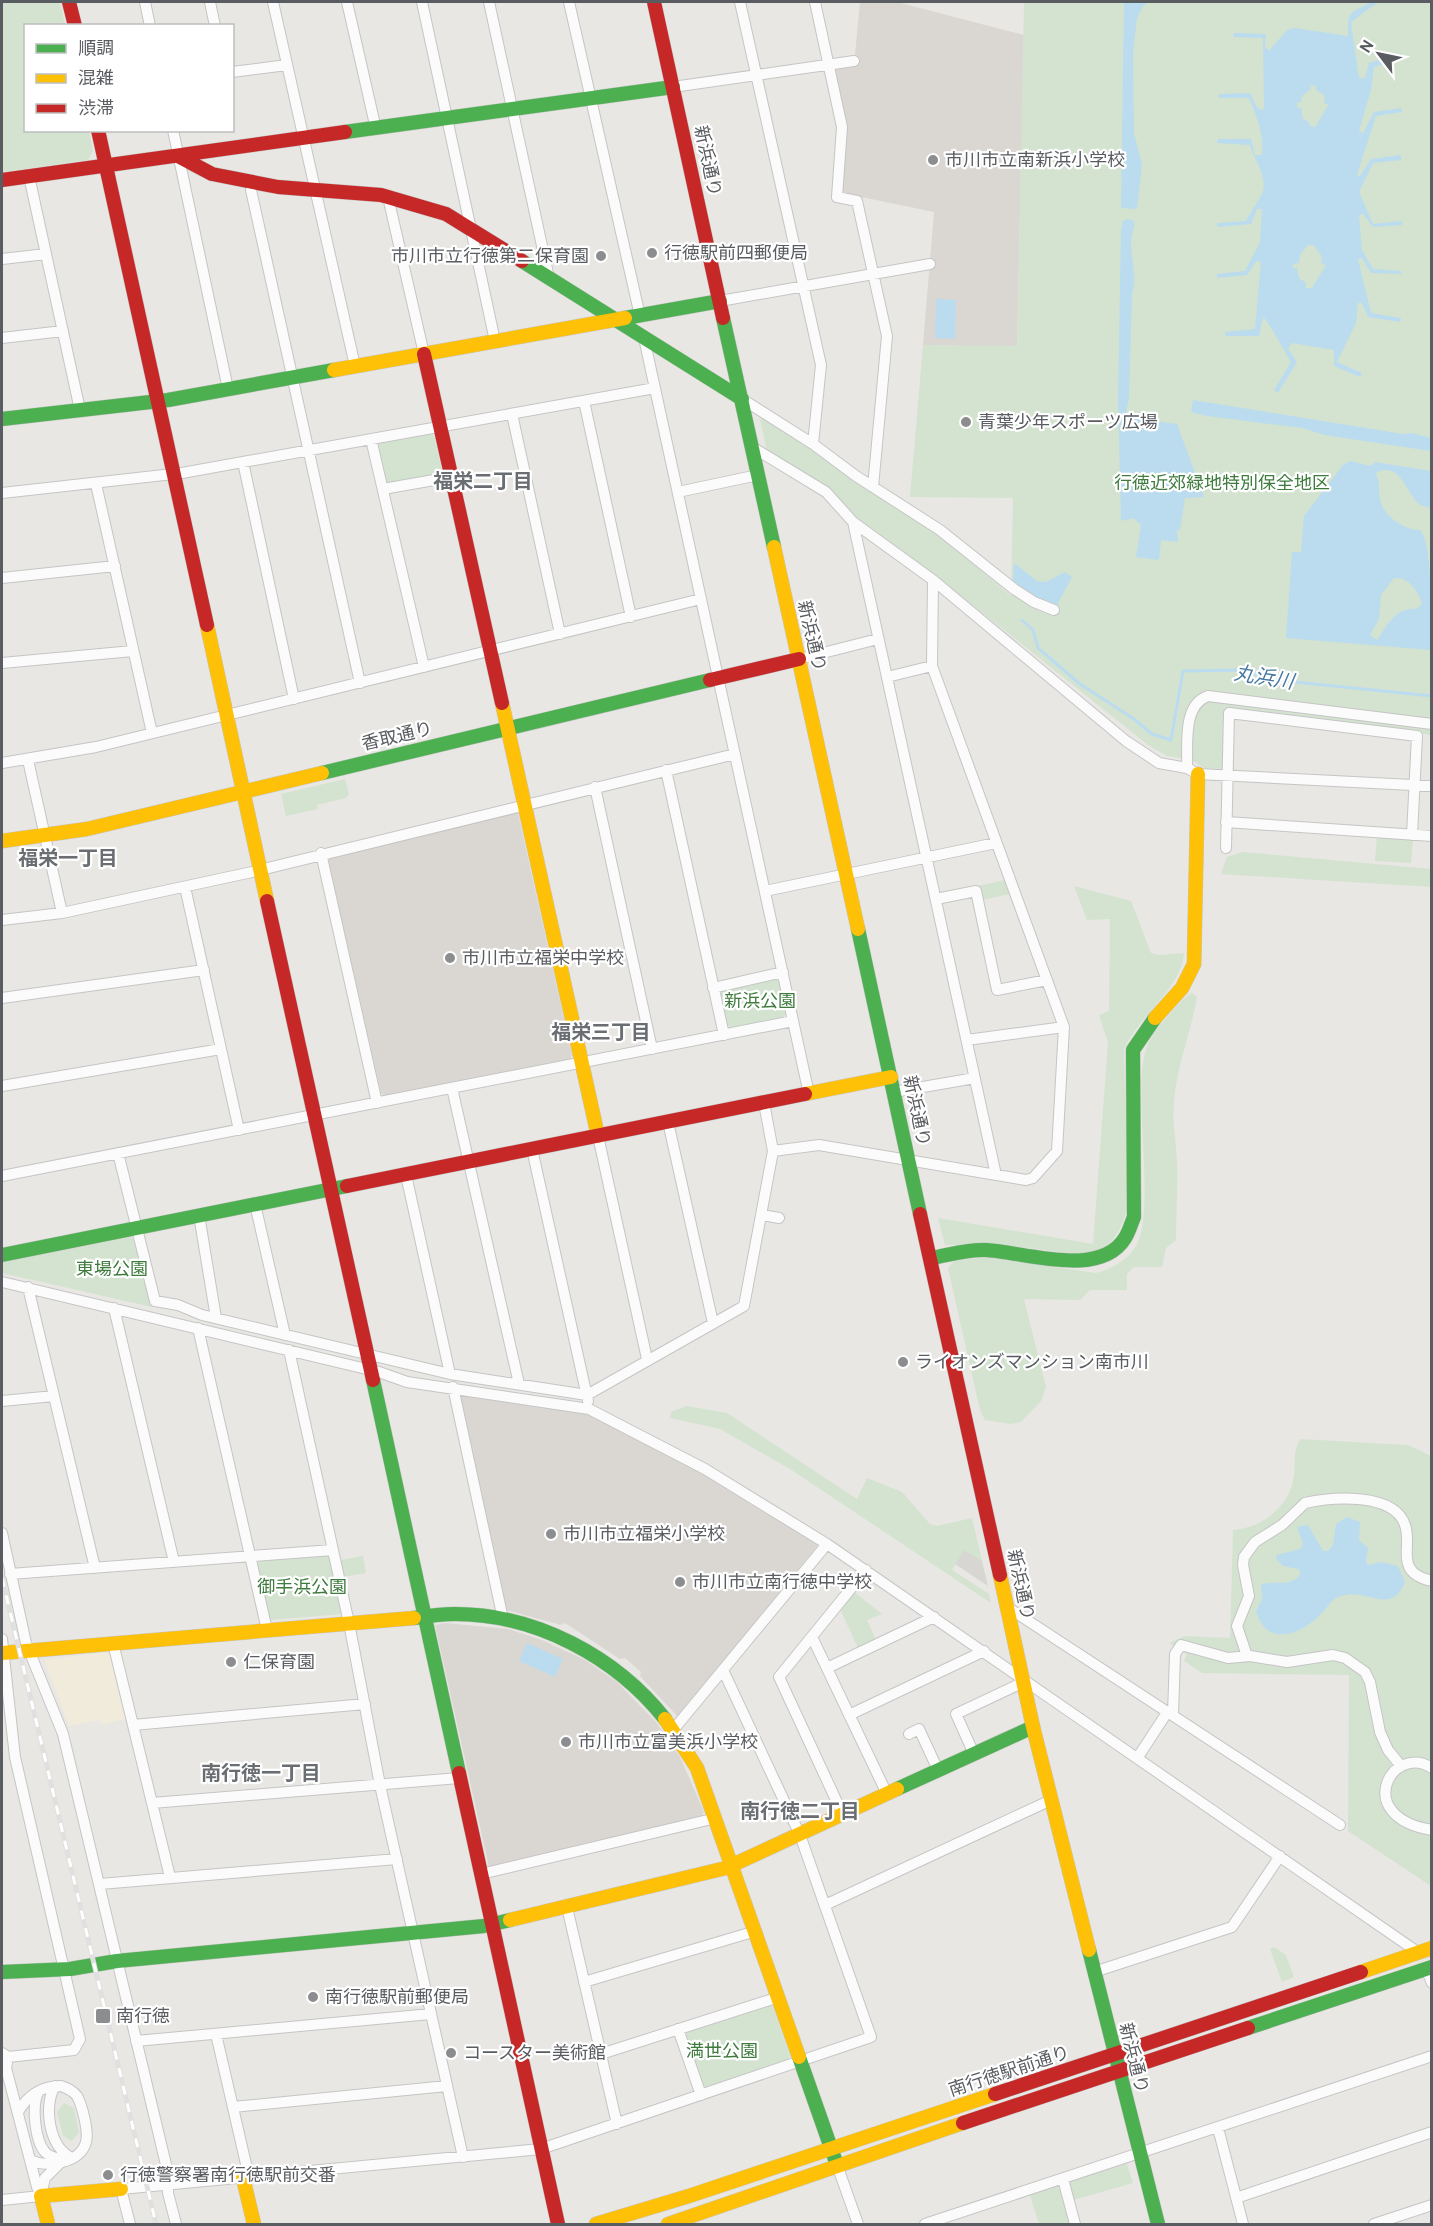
<svg xmlns="http://www.w3.org/2000/svg" width="1433" height="2226" viewBox="0 0 1433 2226" font-family="Cabin,'Noto Sans JP',sans-serif">
  <style>
    .commercial { fill: #f1ebdc }
    .industrial { fill: #d8d6d3 }
    .education { fill: #dad7d3 }
    .green { fill: #d3e3d0 }
    .water { fill: #bbdbee; fill-rule: evenodd }
    .lines { fill: none; stroke-linecap: round; stroke-linejoin: round }
    .stream { stroke: #bbdbee; stroke-width: 3 }
    .street-casing { stroke: #c5c5c5; stroke-width: 12 }
    .fast-casing { stroke: #c5c5c4; stroke-width: 15 }
    .slow-casing { stroke: #c5c5c4; stroke-width: 15 }
    .jam-casing { stroke: #c5c5c4; stroke-width: 15 }
    .street { stroke: #fcfbfb; stroke-width: 10 }
    .fast { stroke: #4caf50; stroke-width: 14 }
    .slow { stroke: #ffc107; stroke-width: 14 }
    .jam { stroke: #c62828; stroke-width: 14 }
    .rail-casing { stroke: #e0e0e0; stroke-width: 5 }
    .rail { stroke: #fff; stroke-width: 3; stroke-dasharray: 9; stroke-linecap: butt }
    .poi-dot { fill: #8b8d8e; stroke: #fff; stroke-width: 2 }
    .labels { text-anchor: middle; stroke-width: 4.5; stroke-linejoin: round; paint-order: stroke }
    .poi-label { font-size: 18px; fill: #595c60; stroke: #fff; text-anchor: start }
    .street-label { font-size: 18px; fill: #595c60; stroke: #fff }
    .park-label { font-size: 18px; fill: #3e7b3d; stroke: #fff }
    .neighbourhood-label { font-size: 20px; font-weight: bold; fill: #6a6e72; stroke: #fff }
    .water-label { font-size: 20px; font-style: italic; fill: #4979a2; stroke: #fff }
  </style>
  <rect width="100%" height="100%" fill="#e8e7e3"/>
  <path class="commercial" d="M109 1652 128 1718 101 1725 99 1720 69 1726 44 1660Z"/>
  <path class="industrial" d="M964 1549 982 1561 988 1586 955 1564Z"/>
  <path class="education" d="M860 2H897L1024 35 1017 347 923 345 934 212 842 193 834 72 837 68 854 65Z
    M514 811 518 813 572 1055 570 1059 385 1096 381 1093 328 860 331 855Z
    M463 1392 587 1413 704 1472 817 1542 818 1545 678 1717 640 1676 641 1672 625 1658 620 1659 565 1623 561 1625 506 1610 460 1396Z
    M445 1623 508 1629 542 1640 585 1660 617 1682 656 1722 680 1757 704 1812 701 1817 489 1867 435 1625Z"/>
  <path class="green" d="M2 2H60L65 25 26 26V130L89 131 93 151 88 160 2 172Z
    M1024 2H1431V735L1226 709 1223 769 1204 768 1192 760 1167 756 1148 745 934 574 767 452 760 419H764L827 457 853 481 937 533 1011 596 1013 498 910 497 923 345 1017 346Z
    M431 434 434 436 442 471 439 476 389 485 385 482 377 447 381 442Z
    M345 779 349 794 346 798 317 805 318 809 286 816 281 794Z
    M1377 836 1413 839 1411 863 1375 861Z
    M1243 852 1431 869V887L1221 874 1227 857Z
    M1005 880 1010 894 981 900 978 886Z
    M1074 886 1131 901 1151 953 1159 955 1184 953C1182 988 1139 1015 1124 1049L1128 1208C1119 1234 1112 1250 1082 1255L999 1244 945 1245 938 1218 1093 1244 1108 1043 1099 1015 1109 1011 1110 919 1087 920Z
    M775 978 779 980 786 1013 784 1017 731 1027 726 1024 719 993 722 989Z
    M1192 993 1197 997C1191 1032 1177 1065 1174 1101 1172 1122 1176 1140 1177 1161 1178 1187 1176 1214 1176 1240L1166 1248 1162 1267H1134L1127 1274V1290H1090L1080 1300 1024 1299 1046 1387 1041 1401 1021 1422 1011 1424 985 1420 980 1410 948 1268 954 1261 986 1257 1096 1273C1109 1270 1126 1261 1134 1249 1157 1219 1134 1103 1144 1058 1147 1040 1157 1028 1169 1015 1176 1007 1183 998 1192 993Z
    M130 1237 133 1239 152 1307 2 1273V1262Z
    M687 1406 727 1413 857 1499 867 1478 902 1492 930 1524 937 1526 972 1518 982 1561 964 1550 952 1570 989 1594 991 1603 790 1469 720 1429 670 1418 671 1412Z
    M1301 1439 1408 1445 1431 1456V1886L1348 1831 1349 1675 1202 1673 1184 1661 1187 1654 1169 1643 1185 1636 1230 1638 1233 1530C1262 1528 1291 1506 1294 1475 1296 1461 1292 1450 1301 1439Z
    M326 1555 331 1559 343 1614 269 1620 257 1565 261 1560Z
    M363 1556 366 1573 343 1577 341 1560Z
    M854 1592 882 1614 867 1620 876 1640 858 1648 840 1609Z
    M1274 1947 1286 1955 1294 1977 1282 1982 1270 1949Z
    M769 2004 773 2007 790 2056 788 2061 705 2089 702 2087 682 2034 685 2030Z
    M64 2103 74 2108 79 2132 72 2141 63 2136 57 2112Z
    M1127 2164 1133 2183 1073 2200 1069 2184 1072 2180Z
    M1056 2187 1061 2189 1070 2224H1039L1030 2195Z"/>
  <path class="water" d="M1124 2H1149L1143 6 1137 18 1133 53 1134 133 1142 164 1137 209 1121 208Z
    M1372 2 1377 3 1351 22 1359 78H1365L1369 63 1401 53 1402 58 1374 67 1371 90 1359 131 1363 133 1374 112 1401 108 1402 112 1376 116 1357 175 1360 176 1371 159 1401 155V160L1373 163 1359 192 1373 224 1402 221V225L1373 227 1363 214 1359 215 1362 250 1373 269 1401 271V274L1371 273 1362 258 1358 259 1371 313 1401 318 1400 322 1368 317 1362 303H1358L1356 323 1337 362 1362 373 1360 377 1334 366V350L1292 343 1288 349 1297 362 1278 393 1274 390 1291 362C1285 352 1269 322 1263 317L1259 336H1225V332L1255 329 1261 262 1256 261 1247 275 1217 278V274L1245 271 1260 242 1262 209H1257L1251 224 1217 227V223L1246 221C1251 211 1259 201 1263 191 1267 176 1254 159 1250 145L1217 143 1218 139H1251L1255 155H1262C1264 134 1257 117 1249 98H1219V94L1250 93 1256 106 1261 110 1264 108 1263 38 1233 37 1234 33 1266 34 1265 47 1269 51 1287 30 1295 28 1348 36C1347 11 1350 13 1372 2ZM1311 85 1316 86V90L1324 95 1325 104H1329L1315 127 1310 126 1309 122 1303 119 1301 108 1297 107V103L1301 102 1302 96 1310 90ZM1308 245H1313L1321 255 1322 264 1326 265 1312 288H1306V283L1299 278 1297 268H1293V264L1299 263 1300 255Z
    M1128 219 1134 221C1135 228 1133 229 1132 235 1128 254 1139 274 1132 293L1129 398 1125 417 1177 424 1204 497 1185 498 1180 530H1177L1178 542 1161 540 1159 560 1136 557 1141 525 1133 518 1121 521 1118 399 1121 229 1123 221Z
    M936 299 956 300 955 339 935 338Z
    M1193 400 1403 434 1412 433 1431 438V451L1324 435 1303 428 1207 416 1191 412Z
    M1350 461 1371 466 1375 462 1431 471V508C1428 507 1421 506 1418 503 1406 492 1400 462 1377 472L1376 475C1381 483 1378 490 1380 499 1382 515 1405 531 1420 530 1433 541 1432 628 1431 650L1286 638 1292 552H1301L1304 516 1343 465ZM1394 578C1409 577 1417 590 1422 603L1417 609C1395 607 1388 625 1377 640L1370 635 1379 619 1381 595Z
    M1014 563 1037 581 1046 582 1065 572 1072 577 1057 605 1034 596 1013 582Z
    M1347 1517 1360 1522 1359 1540 1368 1548 1366 1561 1368 1565 1381 1562 1398 1566 1405 1582C1391 1617 1367 1587 1341 1596 1331 1599 1328 1607 1321 1614 1301 1635 1266 1648 1256 1611L1262 1599 1261 1585C1274 1579 1292 1589 1301 1573L1298 1569 1283 1566 1276 1559 1277 1555 1300 1549 1303 1544 1297 1527 1308 1525 1323 1551H1328L1333 1545 1336 1524Z
    M527 1643 563 1659 555 1677 519 1661Z"/>
  <g class="lines">
    <path class="stream" d="M1022 620 1033 630 1038 648 1080 684 1134 719 1152 734 1171 740 1183 671 1242 670 1275 680 1432 696"/>
    <g class="street-casing">
      <path id="street" d="M145 2 150 26
        M210 2 215 26
        M273 2 355 366
        M347 2 376 129
        M422 2 495 341
        M489 2 549 278
        M569 2 640 316
        M740 2 821 365 813 444
        M815 2 842 127 837 197 857 201 887 336 873 487
        M232 72 287 65
        M673 87 854 61
        M173 130 228 389
        M29 176 80 410
        M252 182 251 190 360 683
        M388 197 424 354
        M2 259 46 254
        M720 301 930 264
        M2 338 63 331
        M644 338 809 1094
        M742 399 813 444 856 476 940 530 1014 589 1034 602 1054 610
        M584 401 631 617
        M512 414 560 634
        M371 439 424 667
        M752 447 826 492 853 522 933 580 1126 741 1159 763 1187 768 1198 774 1432 786
        M243 462 294 699
        M96 484 152 733
        M383 489 451 477
        M678 492 758 475
        M2 493 182 473 655 388
        M853 522 996 1175
        M2 578 115 566
        M799 659 878 639
        M2 663 133 651
        M887 677 932 666
        M28 760 62 913
        M2 763 96 747 701 599
        M1187 768C1188 745 1182 705 1208 696L1432 724
        M666 770 724 1035
        M595 787 652 1049
        M1226 822 1432 836
        M1226 848 1229 713 1417 736 1412 835
        M321 853 377 1103
        M185 887 239 1130
        M765 891 996 843
        M936 899 976 891 997 990 1047 980
        M2 920 62 913 252 872 735 754
        M713 988 783 972
        M2 998 204 970
        M967 1040 1064 1027
        M2 1086 221 1049
        M452 1088 519 1384
        M894 1092 975 1078
        M668 1122 713 1323
        M598 1136 647 1359
        M532 1149 588 1401
        M773 1151 819 1145 1026 1180 1033 1178 1057 1151 1064 1027 932 666 933 580
        M118 1153 155 1301 178 1305 202 1315 450 1374 587 1395 744 1306 773 1151 764 1103
        M406 1175 450 1374
        M2 1176 793 1021
        M255 1204 285 1335
        M199 1215 216 1318
        M762 1215 779 1218
        M2 1282 379 1372 407 1382 589 1409 705 1469 827 1544 1419 1953
        M28 1287 95 1568
        M114 1308 174 1562
        M198 1328 267 1630
        M289 1350 349 1623 380 1785 463 2157
        M453 1387 503 1619
        M2 1401 54 1396
        M2 1533 26 1643 63 1734 168 2173V2193L176 2224
        M10 1574 333 1550
        M1007 1607 1340 1825
        M812 1637 887 1794
        M2 1639 15 1757 80 2039 74 2050 8 2057 2 2053
        M113 1643 170 1877
        M1247 1656 1237 1626 1249 1596 1243 1565 1244 1557 1255 1542 1282 1525 1305 1503C1332 1497 1394 1492 1405 1525 1413 1548 1393 1572 1432 1581
        M827 1668 934 1617
        M849 1715 984 1651
        M1173 1715 1175 1654 1181 1645 1228 1658 1250 1656 1287 1662 1333 1655 1345 1658 1365 1672 1370 1682 1380 1732 1388 1750 1401 1766
        M133 1725 365 1704
        M674 1729 827 1544
        M909 1734 919 1729 938 1770
        M974 1754 956 1714 1024 1682
        M1138 1757 1168 1711
        M1432 1768C1392 1742 1351 1817 1432 1830
        M152 1803 459 1778
        M843 1815 779 1677 866 1570
        M481 1874 716 1818
        M100 1884 397 1859
        M825 1905 1051 1800
        M567 1907 617 2124
        M1426 1969 1432 1983
        M1094 1972 1232 1927 1280 1856
        M584 1982 756 1931
        M678 2029 701 2095
        M216 2034 249 2177
        M136 2041 431 2014
        M601 2054 779 1997
        M8 2057 6 2068 37 2187 41 2196
        M55 2086C43 2106 49 2148 72 2158
        M39 2091C31 2104 35 2141 45 2152 49 2157 57 2158 63 2160
        M233 2107 447 2086
        M18 2112C28 2095 41 2086 61 2086 67 2088 73 2091 77 2096 82 2105 89 2132 86 2142 80 2164 46 2168 30 2160
        M1218 2128 1243 2224
        M837 2165 858 2224
        M1063 2179 1075 2224
        M41 2195 45 2178 60 2163
        M1236 2198 1432 2132
        M2 2200 41 2196
        M130 2224 121 2189 541 2149 871 2037 800 1835 723 1670
        M925 2224 1432 2056
        M1374 2224 1432 2205"/>
    </g>
    <g class="fast-casing">
      <path id="fast" d="M345 132 673 87
        M522 261 742 399
        M625 318 720 301
        M723 318 774 547
        M2 419 168 400 334 370
        M322 773 710 680
        M858 929 920 1214
        M2 1255 347 1186
        M931 1258C949 1255 967 1249 986 1250 1024 1252 1100 1279 1125 1238 1129 1232 1131 1224 1134 1217L1133 1050 1155 1018
        M373 1380 459 1773
        M414 1618C427 1616 441 1614 455 1614 536 1614 616 1657 665 1719
        M897 1789 1033 1727
        M1089 1950 1158 2224
        M2 1972 70 1969 117 1961 484 1926 510 1920
        M1248 2028 1432 1967
        M799 2057 837 2165"/>
    </g>
    <g class="slow-casing">
      <path id="slow" d="M334 370 625 318
        M774 547 858 929
        M207 625 267 901
        M502 703 598 1136
        M2 841 87 829 322 773
        M1155 1018 1182 988 1194 964 1198 774
        M805 1094 891 1077
        M1000 1575 1033 1727 1089 1950
        M2 1653 414 1618
        M665 1719 697 1768 799 2057
        M510 1920 726 1868 897 1789
        M1361 1972 1432 1948
        M243 2178 254 2224
        M48 2224 41 2196 121 2189
        M596 2224 689 2196 995 2094
        M668 2224 963 2123"/>
    </g>
    <g class="jam-casing">
      <path id="jam" d="M69 2 75 26
        M654 2 723 318
        M98 130 207 625
        M178 156 212 174 278 187 381 195 446 214 522 261
        M2 180 345 132
        M424 354 502 703
        M710 680 799 659
        M267 901 373 1380
        M347 1186 805 1094
        M920 1214 1000 1575
        M459 1773 558 2224
        M995 2094 1361 1972
        M963 2123 1248 2028"/>
    </g>
    <use href="#street" class="street"/>
    <use href="#fast" class="fast"/>
    <use href="#slow" class="slow"/>
    <use href="#jam" class="jam"/>
    <g class="rail-casing">
      <path id="rail" d="M2 1578 156 2224"/>
    </g>
    <use href="#rail" class="rail"/>
  </g>
  <g class="poi-dot">
    <circle cx="933" cy="160" r="6"/>
    <circle cx="652" cy="253" r="6"/>
    <circle cx="601" cy="256" r="6"/>
    <circle cx="966" cy="422" r="6"/>
    <circle cx="450" cy="958" r="6"/>
    <circle cx="903" cy="1362" r="6"/>
    <circle cx="551" cy="1534" r="6"/>
    <circle cx="680" cy="1582" r="6"/>
    <circle cx="231" cy="1662" r="6"/>
    <circle cx="566" cy="1742" r="6"/>
    <circle cx="313" cy="1997" r="6"/>
    <rect x="95" y="2008" width="16" height="16" rx="3"/>
    <circle cx="451" cy="2053" r="6"/>
    <circle cx="108" cy="2175" r="6"/>
  </g>
  <g class="labels">
    <g class="poi-label">
      <text x="945" y="166">市川市立南新浜小学校</text>
      <text x="664" y="259">行徳駅前四郵便局</text>
      <text x="589" y="262" text-anchor="end">市川市立行徳第二保育園</text>
      <text x="978" y="428">青葉少年スポーツ広場</text>
      <text x="462" y="964">市川市立福栄中学校</text>
      <text x="915" y="1368">ライオンズマンション南市川</text>
      <text x="563" y="1540">市川市立福栄小学校</text>
      <text x="692" y="1588">市川市立南行徳中学校</text>
      <text x="243" y="1668">仁保育園</text>
      <text x="578" y="1748">市川市立富美浜小学校</text>
      <text x="325" y="2003">南行徳駅前郵便局</text>
      <text x="116" y="2022">南行徳</text>
      <text x="463" y="2059">コースター美術館</text>
      <text x="120" y="2181">行徳警察署南行徳駅前交番</text>
    </g>
    <g class="street-label">
      <text transform="translate(708 161) rotate(78)" y="6">新浜通り</text>
      <text transform="translate(812 636) rotate(77)" y="6">新浜通り</text>
      <text transform="translate(397 736) rotate(-13)" y="6">香取通り</text>
      <text transform="translate(917 1111) rotate(78)" y="6">新浜通り</text>
      <text transform="translate(1021 1585) rotate(78)" y="6">新浜通り</text>
      <text transform="translate(1134 2058) rotate(76)" y="6">新浜通り</text>
      <text transform="translate(1009 2071) rotate(-18)" y="6">南行徳駅前通り</text>
    </g>
    <g class="park-label">
      <text x="1222" y="489">行徳近郊緑地特別保全地区</text>
      <text x="760" y="1007">新浜公園</text>
      <text x="112" y="1275">東場公園</text>
      <text x="302" y="1593">御手浜公園</text>
      <text x="722" y="2057">満世公園</text>
    </g>
    <g class="neighbourhood-label">
      <text x="483" y="488">福栄二丁目</text>
      <text x="68" y="865">福栄一丁目</text>
      <text x="601" y="1039">福栄三丁目</text>
      <text x="261" y="1780">南行徳一丁目</text>
      <text x="800" y="1818">南行徳二丁目</text>
    </g>
    <g class="water-label">
      <text transform="translate(1264 677) rotate(9)" y="7">丸浜川</text>
    </g>
  </g>
  <rect width="1433" height="2226" fill="none" stroke="#595c60" stroke-width="6"/>
  <rect x="24" y="24" width="210" height="108" fill="#ffffff" stroke="#bdbebf" stroke-width="1.5"/>
  <rect x="36" y="44" width="30" height="9" fill="#4caf50" stroke="#bdbebf" stroke-width="1.5"/>
  <text x="78" y="54" font-size="18" fill="#595c60">順調</text>
  <rect x="36" y="74" width="30" height="9" fill="#ffc107" stroke="#bdbebf" stroke-width="1.5"/>
  <text x="78" y="84" font-size="18" fill="#595c60">混雑</text>
  <rect x="36" y="104" width="30" height="9" fill="#c62828" stroke="#bdbebf" stroke-width="1.5"/>
  <text x="78" y="114" font-size="18" fill="#595c60">渋滞</text>
  <g transform="translate(1379 54) rotate(302)" stroke="#ffffff" stroke-width="4.5" paint-order="stroke">
  <path d="M0-4.5L10 22L0 15L-10 22Z" fill="#595c60"/>
  <text y="-9" font-size="16" font-weight="bold" text-anchor="middle" fill="#595c60">N</text>
  </g>
</svg>
